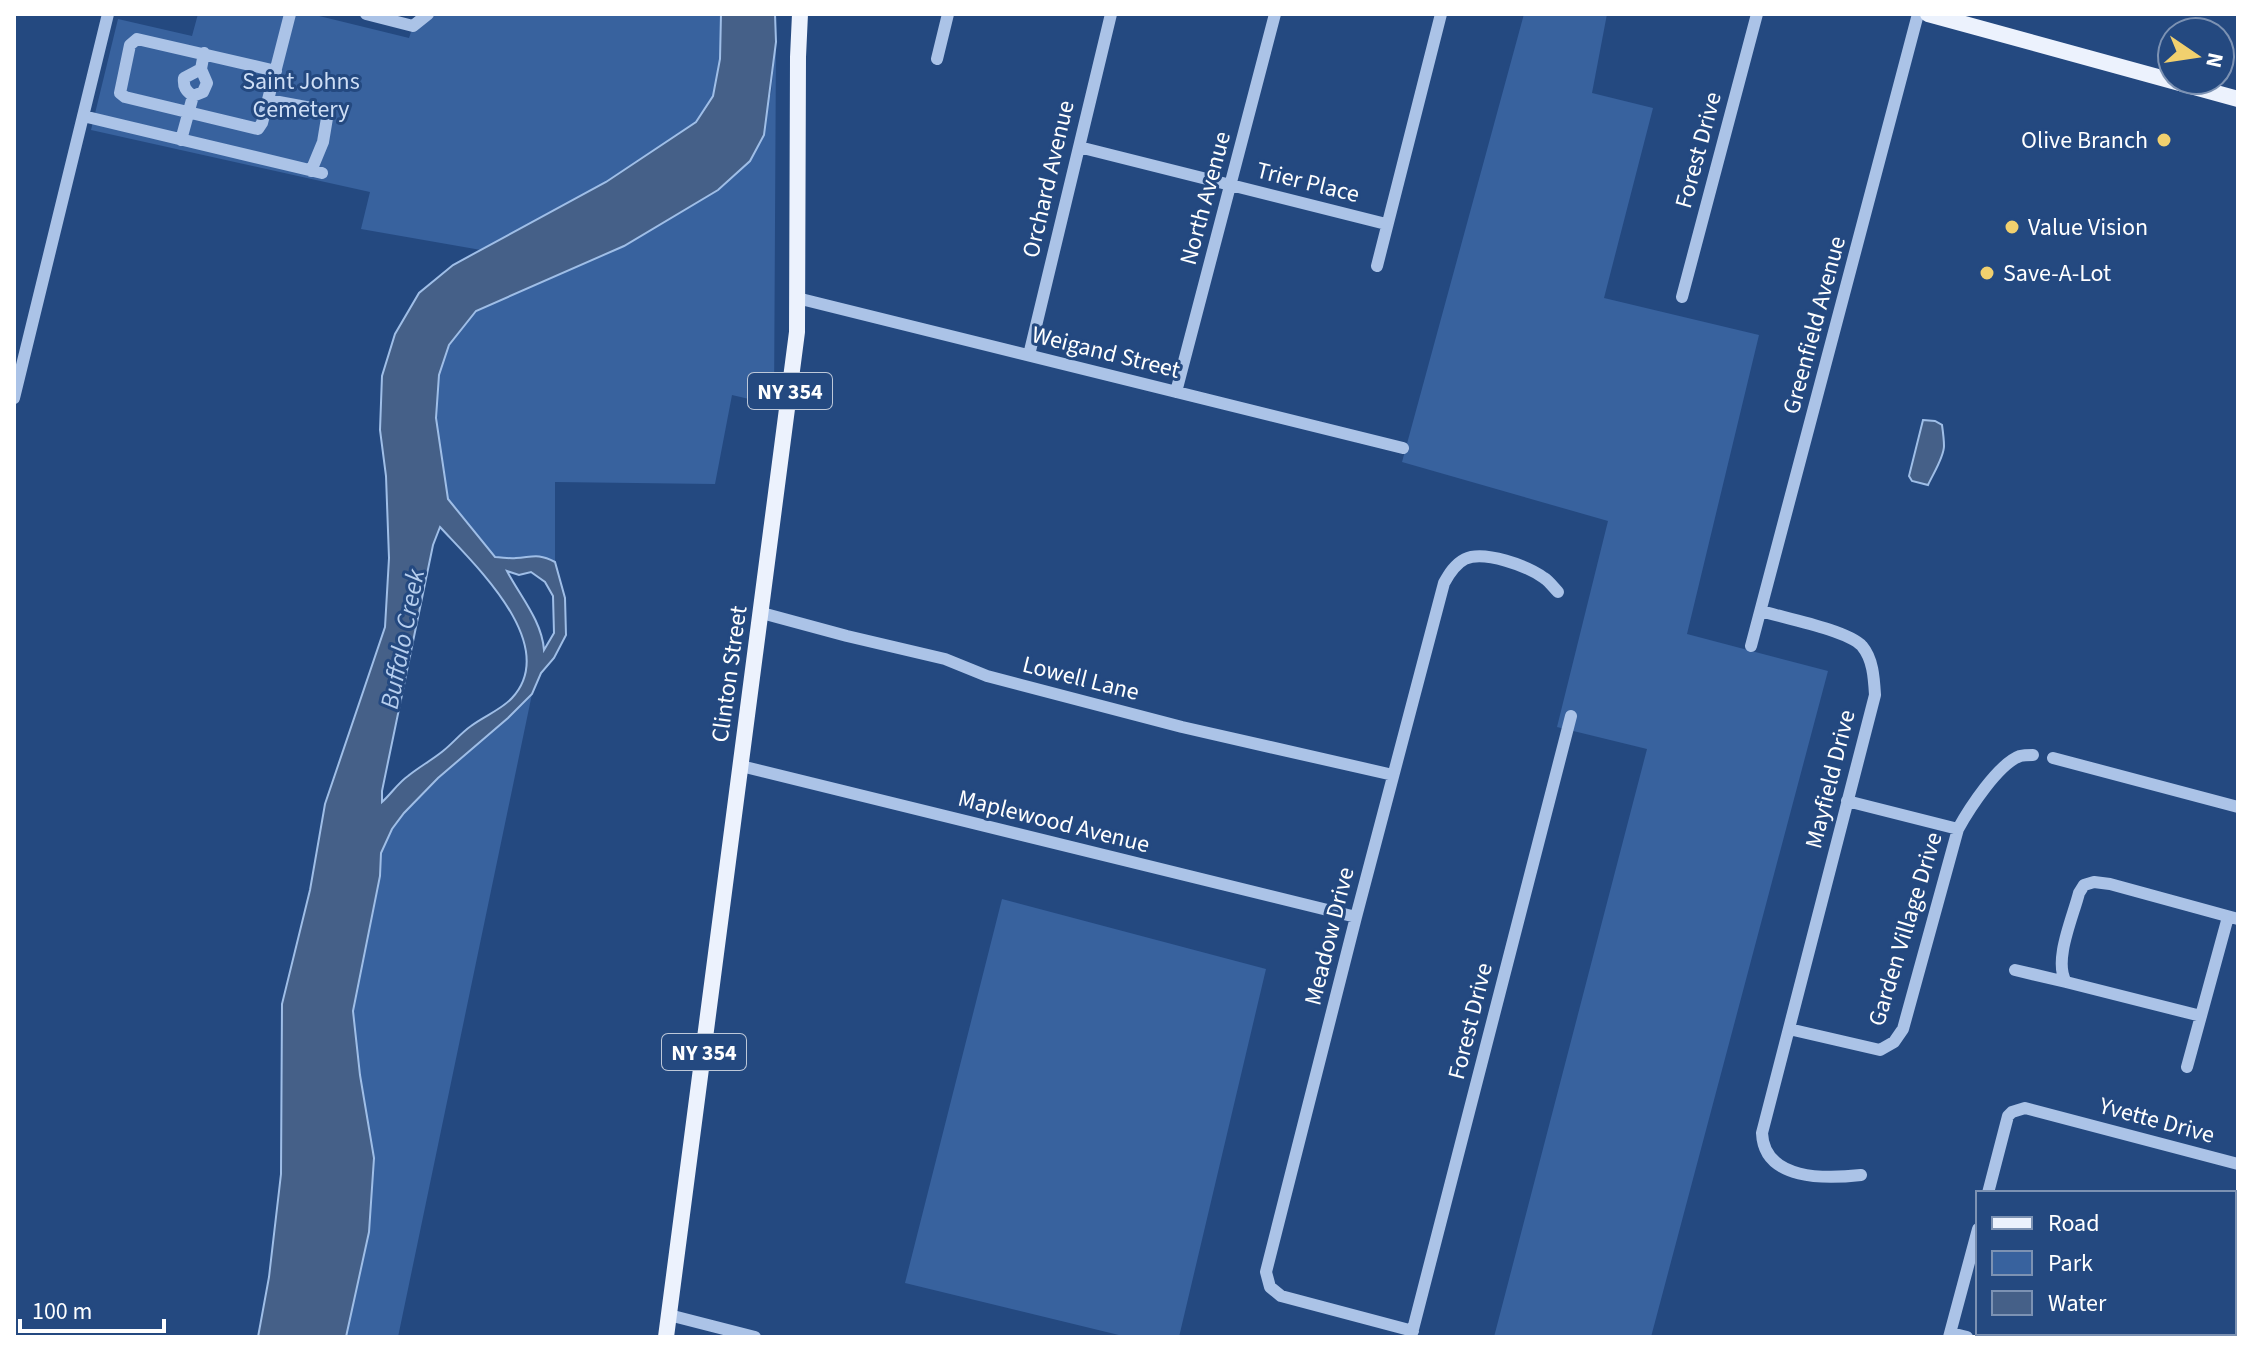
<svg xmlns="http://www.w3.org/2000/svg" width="2252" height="1351" viewBox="0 0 2252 1351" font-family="'Source Sans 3',sans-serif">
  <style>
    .green { fill: #38629e }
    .water { fill: #456088; stroke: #9fbee7; stroke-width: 2; fill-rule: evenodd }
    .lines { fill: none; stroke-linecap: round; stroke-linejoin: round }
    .minor { stroke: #abc3e7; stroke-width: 12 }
    .major { stroke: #ecf2fd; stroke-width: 16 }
    .poi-dot { fill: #f1d06e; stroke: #244980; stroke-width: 3 }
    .labels { text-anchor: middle; stroke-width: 6; stroke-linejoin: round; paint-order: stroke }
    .shield { fill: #244980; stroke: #bdc8d9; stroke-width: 2 }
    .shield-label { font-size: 22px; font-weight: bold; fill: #fff }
    .park-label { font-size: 24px; fill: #cedef5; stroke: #244980 }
    .poi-label { font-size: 24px; fill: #fff; stroke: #244980; text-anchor: start }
    .street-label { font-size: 24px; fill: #fff; stroke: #244980 }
    .water-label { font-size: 26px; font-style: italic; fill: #b6ceee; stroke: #244980 }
  </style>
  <rect width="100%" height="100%" fill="#244980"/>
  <path class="green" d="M198 14H311L409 38 413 26 427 14H721L720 59 713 96 696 122 606 182 481 250 361 229 370 192 91 130 118 19 192 36Z
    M1524 14H1607L1592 93 1653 108 1604 298 1759 335 1687 634 1828 671 1651 1337H1494L1647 749 1557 727 1608 521 1402 462Z
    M776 42 774 405 732 395 715 484 555 482V562C538 553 533 557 516 558 509 559 502 557 495 557L448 499 436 418 439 375 449 345 476 311 624 246 718 190 771 94Z
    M532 694 398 1337H346L369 1232 360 1075 353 1011 380 876 381 853 392 829 404 813 438 778 508 718Z
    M1002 899 1266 969 1179 1337H1127L905 1283Z"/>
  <path class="water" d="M721 14H775L776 42 764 135 750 161 718 190 624 246 476 311 449 345 439 375 436 418 448 499 495 557C502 557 509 559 516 558 533 557 538 553 555 562L565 598 566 635 554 658 541 673 532 694 508 718 438 778 404 813 392 829 381 853 380 876 353 1011 360 1075 374 1158 369 1232 346 1337H258L269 1277 281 1174 282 1004 310 890 325 804 385 627 389 558 386 476 380 430 382 376 395 334 419 293 453 265 606 182 696 122 713 96 720 59ZM440 527C475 565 561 645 512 698 501 710 484 716 471 726 461 733 453 743 443 751 432 760 419 767 408 776 398 783 391 794 382 802V791L433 545ZM507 571 519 575 531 572 545 582 553 596 554 633 544 650C542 621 520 596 507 571Z
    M1923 420 1935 421 1942 425C1943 432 1944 439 1944 446 1944 457 1933 474 1928 485L1912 481 1909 476Z"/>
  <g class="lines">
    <path class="minor" d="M366 14 413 26 428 14
      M937 59 948 14
      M276 71 137 39 130 45 120 93 125 97 258 129 262 123 290 14
      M193 96C186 91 183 87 184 78L201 69
      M268 100 322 110 327 118 323 142 311 171
      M83 116 322 173
      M181 140 193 96 203 92 207 83 201 69 204 53
      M1079 147 1386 224
      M1377 266 1441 14
      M1682 297 1757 14
      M797 298 1403 448
      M1029 355 1111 14
      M1176 392 1275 14
      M14 398 108 14
      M1761 611C1784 618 1847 630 1862 646 1873 659 1874 678 1875 695L1762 1133C1764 1181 1826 1179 1861 1175
      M762 613 847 636 945 659 987 676 1182 727 1393 775
      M1751 646 1918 14
      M2053 758 2238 807
      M741 766 1356 917
      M1847 801 1958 829
      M2015 970 2066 982
      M2201 1016 2066 982C2053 961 2073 917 2079 893L2084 885 2094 882 2110 884 2238 919
      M1789 1029 1880 1050 1894 1042 1903 1029 1958 829C1969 809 1998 764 2020 756 2024 755 2029 755 2033 755
      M2187 1067 2228 917
      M1988 1193 2008 1116 2012 1112 2025 1108 2238 1164
      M2234 1285 2238 1286
      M669 1315 755 1337
      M1413 1331 1281 1296 1270 1287 1266 1272 1356 917 1444 583C1449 574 1455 564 1465 559 1484 550 1528 566 1544 578 1549 581 1554 588 1558 592
      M1951 1333 1967 1337
      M1411 1337 1571 716
      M1949 1337 1978 1229"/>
    <path class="major" d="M1928 14 2238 99
      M666 1337 797 332 798 57 800 14"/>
  </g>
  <g class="poi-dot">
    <circle cx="2164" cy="140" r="8"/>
    <circle cx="2012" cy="227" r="8"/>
    <circle cx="1987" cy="273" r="8"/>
  </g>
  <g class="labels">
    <g class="shield">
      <rect x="748" y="373" width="84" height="36" rx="6"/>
      <rect x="662" y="1034" width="84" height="36" rx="6"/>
    </g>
    <g class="shield-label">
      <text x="790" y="399">NY 354</text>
      <text x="704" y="1060">NY 354</text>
    </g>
    <g class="park-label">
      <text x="301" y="89">Saint Johns<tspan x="301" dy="28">Cemetery</tspan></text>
    </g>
    <g class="poi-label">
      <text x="2148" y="148" text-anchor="end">Olive Branch</text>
      <text x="2028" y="235">Value Vision</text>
      <text x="2003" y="281">Save-A-Lot</text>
    </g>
    <g class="street-label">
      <text transform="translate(1698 150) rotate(-75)" y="8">Forest Drive</text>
      <text transform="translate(1048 179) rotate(-77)" y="8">Orchard Avenue</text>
      <text transform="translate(1308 182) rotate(14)" y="8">Trier Place</text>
      <text transform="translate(1205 198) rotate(-75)" y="8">North Avenue</text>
      <text transform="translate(1814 325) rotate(-75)" y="8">Greenfield Avenue</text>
      <text transform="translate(1106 352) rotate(14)" y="8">Weigand Street</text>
      <text transform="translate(729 674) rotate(-82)" y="8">Clinton Street</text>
      <text transform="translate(1081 678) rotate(14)" y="8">Lowell Lane</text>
      <text transform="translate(1830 779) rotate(-76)" y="8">Mayfield Drive</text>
      <text transform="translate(1054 821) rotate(14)" y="8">Maplewood Avenue</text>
      <text transform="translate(1905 929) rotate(-73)" y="8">Garden Village Drive</text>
      <text transform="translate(1329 936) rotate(-76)" y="8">Meadow Drive</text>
      <text transform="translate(1470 1021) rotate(-76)" y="8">Forest Drive</text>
      <text transform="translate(2157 1120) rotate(15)" y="8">Yvette Drive</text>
    </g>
    <g class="water-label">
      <text transform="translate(402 639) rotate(-79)" y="9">Buffalo Creek</text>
    </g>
  </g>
  <rect width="2252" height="1351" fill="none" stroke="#ffffff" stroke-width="32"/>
  <rect x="1976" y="1191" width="260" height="144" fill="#244980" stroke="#7c92b3" stroke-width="2"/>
  <rect x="1992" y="1217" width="40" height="12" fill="#ecf2fd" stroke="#7c92b3" stroke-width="2"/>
  <text x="2048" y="1231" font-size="24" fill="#ffffff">Road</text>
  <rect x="1992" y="1251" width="40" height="24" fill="#38629e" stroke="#7c92b3" stroke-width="2"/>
  <text x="2048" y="1271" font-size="24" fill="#ffffff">Park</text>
  <rect x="1992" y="1291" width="40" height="24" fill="#456088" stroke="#7c92b3" stroke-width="2"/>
  <text x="2048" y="1311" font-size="24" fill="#ffffff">Water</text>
  <g transform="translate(2196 56) rotate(103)"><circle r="38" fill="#244980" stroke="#7c92b3" stroke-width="2"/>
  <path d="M0-6L14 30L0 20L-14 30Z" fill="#f1d06e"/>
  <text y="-12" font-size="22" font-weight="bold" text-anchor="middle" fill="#ffffff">N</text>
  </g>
  <path d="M20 1319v12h144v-12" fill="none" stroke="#ffffff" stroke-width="4"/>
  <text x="32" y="1319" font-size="24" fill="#ffffff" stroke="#244980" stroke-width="6" paint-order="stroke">100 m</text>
</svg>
